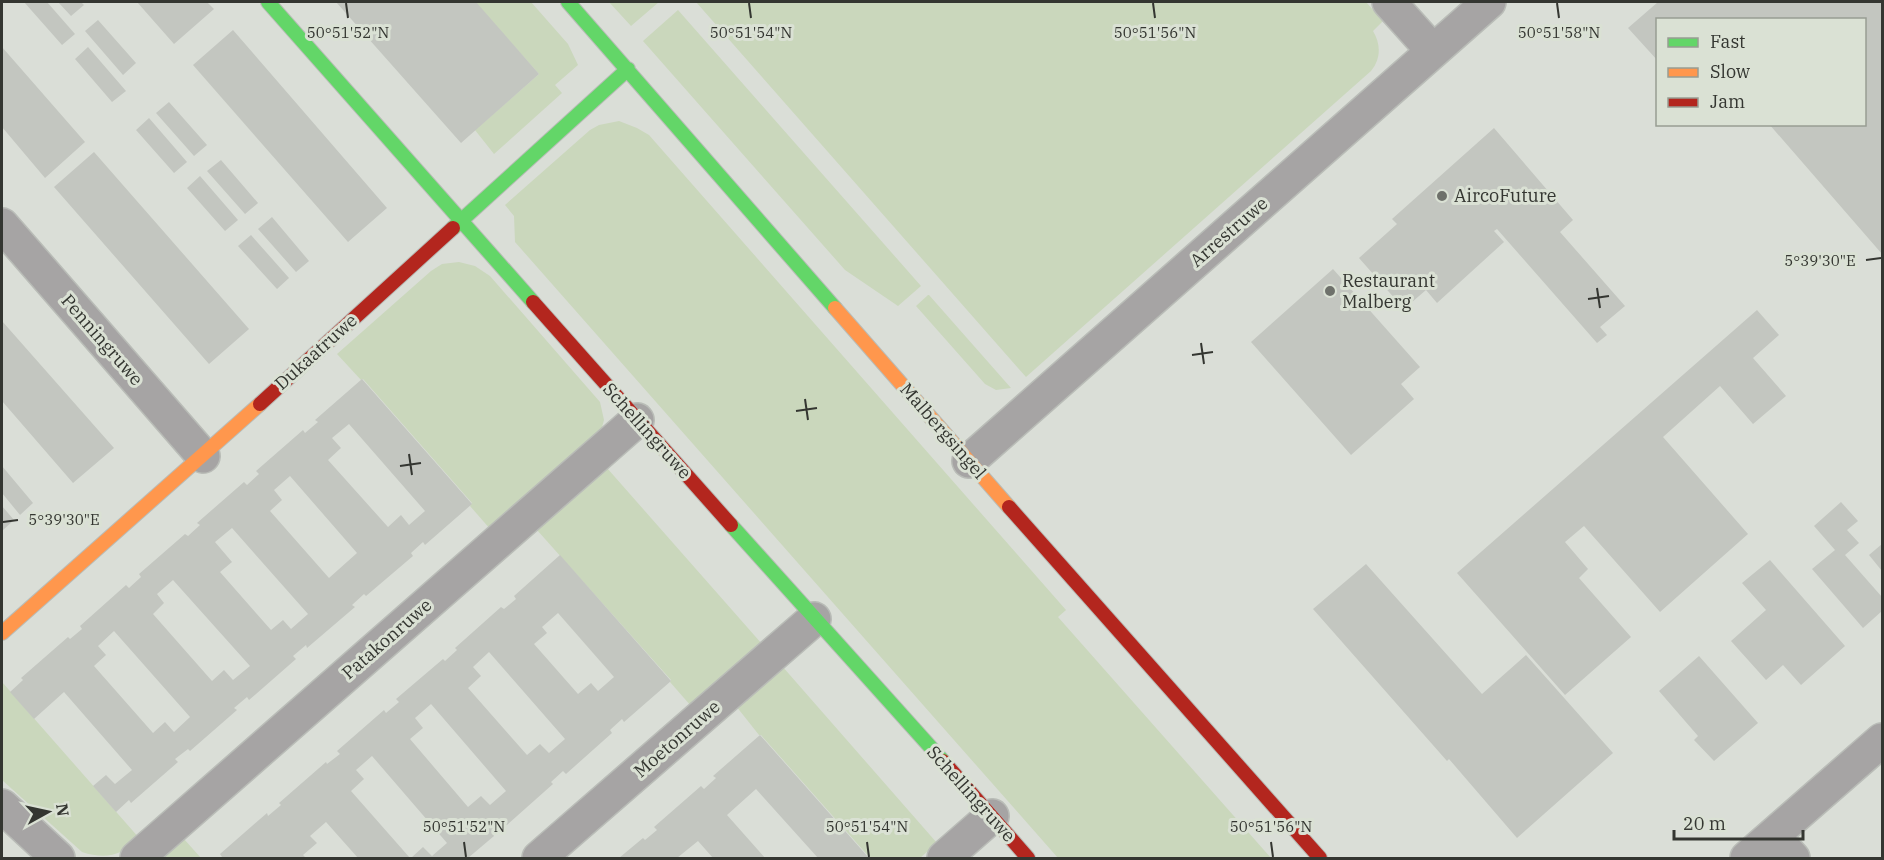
<svg xmlns="http://www.w3.org/2000/svg" width="1884" height="860" viewBox="0 0 1884 860" font-family="'IBM Plex Serif',serif">
  <style>
    .green { fill: #cad7bc }
    .building { fill: #c3c6c0; fill-rule: evenodd }
    .lines { fill: none; stroke-linecap: round; stroke-linejoin: round }
    .street-casing { stroke: #b9bcb7; stroke-width: 36 }
    .fast-casing { stroke: #b9bcb7; stroke-width: 16 }
    .slow-casing { stroke: #b9bcb7; stroke-width: 16 }
    .jam-casing { stroke: #b9bcb7; stroke-width: 16 }
    .street { stroke: #a6a4a4; stroke-width: 33 }
    .fast { stroke: #63d668; stroke-width: 14 }
    .slow { stroke: #ff974d; stroke-width: 14 }
    .jam { stroke: #b3261e; stroke-width: 14 }
    .ticks { fill: none; stroke: #343631; stroke-width: 2 }
    .poi-dot { fill: #6e716b; stroke: #dae1d4; stroke-width: 2 }
    .labels { text-anchor: middle; stroke-width: 6; stroke-linejoin: round; paint-order: stroke }
    .poi-label { font-size: 18px; fill: #343631; stroke: #dae1d4; text-anchor: start }
    .street-label { font-size: 18px; fill: #343631; stroke: #dae1d4 }
    .ticks-label { font-size: 15px; text-anchor: middle; fill: #343631; stroke: #dae1d4; stroke-width: 6; stroke-linejoin: round; paint-order: stroke }
  </style>
  <rect width="100%" height="100%" fill="#daded7"/>
  <path class="green" d="M475 2H531L568 44 578 65 555 85 562 93 494 154 475 130 539 74Z
    M609 2H659L631 26Z
    M696 2H1366L1383 21 1373 31C1381 44 1381 59 1371 71L1026 377Z
    M678 10 921 286 898 306 845 270 643 41Z
    M619 121 637 128 649 135 1066 610 1058 617 1271 858H1058L515 242 514 216 505 205 590 130 599 125Z
    M459 262 475 266 490 276 600 402 604 420 601 431 491 530 470 506 472 503 363 379 361 380 337 354 431 271 442 264Z
    M928 295H929L1011 388 996 390 985 384 916 306Z
    M607 468 762 644 691 706 670 682 671 680 537 530Z
    M782 666 937 843 920 858H870L761 735H759L736 706Z
    M2 682 140 839C122 855 106 860 82 852L2 780Z
    M184 839 201 858H162Z"/>
  <path class="building" d="M24 2H47L75 34 62 45Z
    M58 2H81L84 5 71 16Z
    M137 2H207L214 9 174 44Z
    M336 2H476L539 74 461 143Z
    M1658 2H1882V254L1769 124H1864V20H1658V61L1628 28Z
    M98 20 136 63 123 75 85 31Z
    M233 30 387 208 348 242 193 65Z
    M2 47 85 142 45 178 2 127Z
    M88 47 126 91 112 102 75 59Z
    M169 102 207 145 194 156 156 113Z
    M149 118 187 162 174 173 136 130Z
    M1494 128 1573 220 1560 232 1625 306 1600 327 1607 335 1597 343 1497 229 1494 231 1504 242 1437 303 1426 290 1404 309 1359 258 1397 224 1392 219Z
    M94 152 249 329 209 364 54 187Z
    M221 160 258 203 245 214 207 171Z
    M200 176 238 220 225 231 187 188Z
    M272 217 309 261 296 272 258 229Z
    M251 235 289 278 277 289 238 246Z
    M1333 269 1420 367 1401 384 1414 399 1351 455 1251 342Z
    M1757 310 1779 335 1753 358 1786 396 1753 424 1720 386 1663 437 1748 534 1660 612 1584 526 1565 542 1588 569 1579 578 1631 637 1565 695 1457 573Z
    M2 321 114 448 73 483 2 401Z
    M362 379 472 504 425 545 423 542 411 553 413 556 366 596 364 594 352 605 355 607 307 648 306 645 293 656 296 659 249 700 247 697 234 708 237 710 190 751 188 749 175 759 178 762 131 803 129 800 116 812 93 786 106 775 115 784 132 770 64 692 34 719 10 692 23 680 21 678 68 637 70 639 82 629 80 626 126 585 129 588 141 577 139 574 185 534 188 536 200 525 197 523 244 482 247 485 259 474 256 471 303 430 305 433 318 422 315 420ZM349 424 425 511 409 525 401 515 388 527 328 460 341 448 332 438ZM290 476 357 553 329 578 270 511 282 500 274 490ZM232 528 308 614 291 629 283 620 271 630 220 572 232 562 215 542ZM173 580 250 666 233 680 224 670 212 681 153 614 164 603 157 594ZM114 631 190 717 174 732 165 722 153 733 94 666 106 655 98 646Z
    M2 466 33 503 20 515 2 493Z
    M1841 502 1858 521 1847 530 1859 543 1845 555 1882 597V611L1863 628 1812 569 1835 550 1814 526Z
    M2 506 14 520 2 531Z
    M1882 544V571L1869 555Z
    M560 555 671 681 624 722 622 719 610 730 612 733 566 774 563 771 551 782 553 784 507 825 504 823 492 833 494 836 468 858H411L423 847 432 856 447 843 372 756 356 770 364 779 351 791 410 858H358L326 822 310 836 317 843 303 855 306 858H220L222 857 220 854 267 813 268 816 281 805 279 803 326 762 327 764 340 754 337 751 384 710 386 713 399 702 396 699 443 659 445 661 457 650 455 648 501 607 504 609 516 599 514 596ZM558 613 614 677 598 691 591 683 578 694 534 644 547 633 542 627ZM489 652 565 739 549 753 540 744 527 755 468 688 481 676 473 667ZM431 704 506 791 490 805 481 796 468 807 410 739 423 728 415 718Z
    M1770 560 1845 646 1801 685 1783 665 1766 680 1731 641 1766 610 1742 583Z
    M1366 564 1482 694 1526 655 1613 753 1517 838 1449 759 1447 761 1313 609Z
    M1699 656 1758 723 1714 761 1694 740 1698 736 1659 691Z
    M760 735 869 858H818L756 789 727 815 765 858H713L698 841 677 858H619L643 838 645 840 657 830 654 827 701 786 704 789 716 778 713 776Z"/>
  <g class="lines">
    <g class="street-casing">
      <path id="street" d="M1389 2 1433 51
        M2 225 203 456
        M969 461 1489 2
        M2 806 58 858
        M1773 836 1793 858
        M137 858 637 420
        M539 858 814 619
        M944 858 992 816
        M1747 858 1882 740"/>
    </g>
    <g class="fast-casing">
      <path id="fast" d="M268 2 533 302
        M568 2 835 308
        M453 228 628 69
        M731 525 943 761"/>
    </g>
    <g class="slow-casing">
      <path id="slow" d="M835 308 1009 507
        M2 633 260 404"/>
    </g>
    <g class="jam-casing">
      <path id="jam" d="M533 302 731 525
        M260 404 453 228
        M1009 507 1320 858
        M943 761 1028 858"/>
    </g>
    <use href="#street" class="street"/>
    <use href="#fast" class="fast"/>
    <use href="#slow" class="slow"/>
    <use href="#jam" class="jam"/>
  </g>
  <path class="ticks" d="M346 3 348 18M749 3 751 18M1153 3 1155 18M1557 3 1559 18M1866 260 1881 258M1597 288 1600 308M1588 299 1609 296M1201 343 1204 364M1192 355 1213 352M805 399 808 420M796 411 817 408M409 454 412 475M400 466 421 463M3 522 18 520M464 842 466 857M867 842 869 857M1271 842 1273 857"/>
  <g class="poi-dot">
    <circle cx="1442" cy="196" r="6"/>
    <circle cx="1330" cy="291" r="6"/>
  </g>
  <g class="labels">
    <g class="poi-label">
      <text x="1454" y="202">AircoFuture</text>
      <text x="1342" y="287">Restaurant<tspan x="1342" dy="21">Malberg</tspan></text>
    </g>
    <g class="street-label">
      <text transform="translate(1229 232) rotate(-41)" y="6">Arrestruwe</text>
      <text transform="translate(102 340) rotate(49)" y="6">Penningruwe</text>
      <text transform="translate(316 352) rotate(-42)" y="6">Dukaatruwe</text>
      <text transform="translate(647 431) rotate(48)" y="6">Schellingruwe</text>
      <text transform="translate(943 431) rotate(49)" y="6">Malbergsingel</text>
      <text transform="translate(387 639) rotate(-41)" y="6">Patakonruwe</text>
      <text transform="translate(677 739) rotate(-41)" y="6">Moetonruwe</text>
      <text transform="translate(971 794) rotate(48)" y="6">Schellingruwe</text>
    </g>
  </g>
  <g class="ticks-label">
    <text x="348" y="38">50°51'52"N</text>
    <text x="751" y="38">50°51'54"N</text>
    <text x="1155" y="38">50°51'56"N</text>
    <text x="1559" y="38">50°51'58"N</text>
    <text x="1820" y="266">5°39'30"E</text>
    <text x="64" y="525">5°39'30"E</text>
    <text x="464" y="832">50°51'52"N</text>
    <text x="867" y="832">50°51'54"N</text>
    <text x="1271" y="832">50°51'56"N</text>
  </g>
  <rect width="1884" height="860" fill="none" stroke="#343631" stroke-width="6"/>
  <rect x="1656" y="18" width="210" height="108" fill="#dae1d4" stroke="#989d93" stroke-width="1.5"/>
  <rect x="1668" y="38" width="30" height="9" fill="#63d668" stroke="#989d93" stroke-width="1.5"/>
  <text x="1710" y="48" font-size="18" fill="#343631">Fast</text>
  <rect x="1668" y="68" width="30" height="9" fill="#ff974d" stroke="#989d93" stroke-width="1.5"/>
  <text x="1710" y="78" font-size="18" fill="#343631">Slow</text>
  <rect x="1668" y="98" width="30" height="9" fill="#b3261e" stroke="#989d93" stroke-width="1.5"/>
  <text x="1710" y="108" font-size="18" fill="#343631">Jam</text>
  <g transform="translate(48 812) rotate(82)" stroke="#dae1d4" stroke-width="4.5" paint-order="stroke">
  <path d="M0-4.5L10 22L0 15L-10 22Z" fill="#343631"/>
  <text y="-9" font-size="16" font-weight="bold" text-anchor="middle" fill="#343631">N</text>
  </g>
  <path d="M1674 830v9h129v-9" fill="none" stroke="#343631" stroke-width="3"/>
  <text x="1683" y="830" font-size="18" fill="#343631" stroke="#dae1d4" stroke-width="4.5" paint-order="stroke">20 m</text>
</svg>
